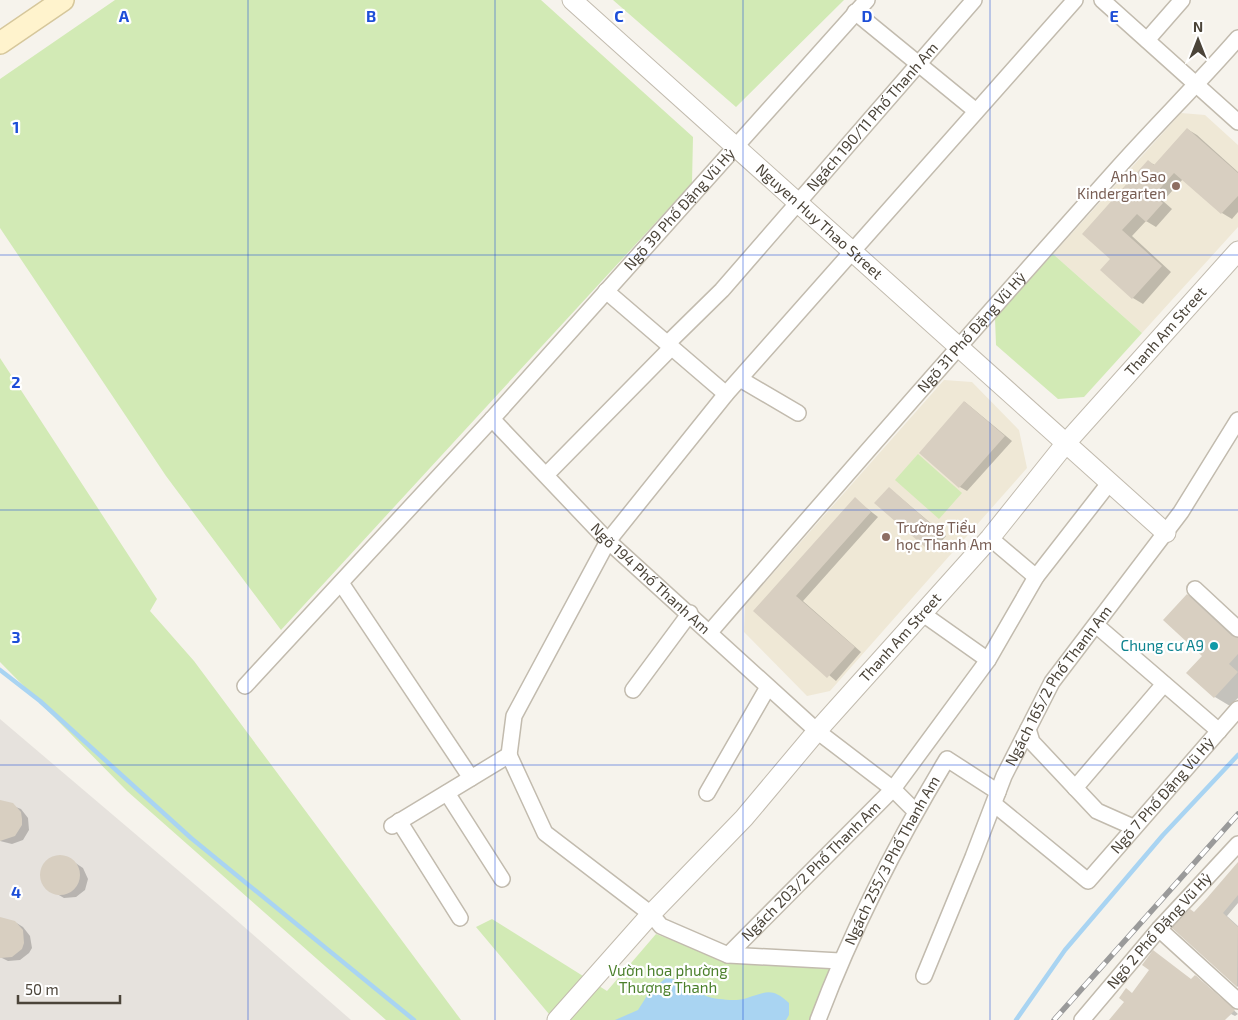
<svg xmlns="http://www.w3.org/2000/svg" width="1238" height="1020" viewBox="0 0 1238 1020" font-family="'Exo 2',sans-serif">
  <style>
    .industrial { fill: #e6e2dd }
    .education { fill: #efe8d6 }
    .green { fill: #d2eab5 }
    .water { fill: #a9d4f2 }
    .shadow { fill: #0003 }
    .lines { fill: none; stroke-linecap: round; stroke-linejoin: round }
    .stream { stroke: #a9d4f2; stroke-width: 4.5 }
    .building { fill: #d8cfc1 }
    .minor-casing { stroke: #c2bbae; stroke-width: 18 }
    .tertiary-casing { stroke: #c2bbae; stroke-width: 21 }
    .secondary-casing { stroke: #d6c79b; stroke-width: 24 }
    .minor { stroke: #fff; stroke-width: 15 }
    .tertiary { stroke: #fff; stroke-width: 19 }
    .secondary { stroke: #fff3cd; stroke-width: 21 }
    .rail-casing { stroke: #9a9a9a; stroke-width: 5.5 }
    .rail { stroke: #fff; stroke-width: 4; stroke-dasharray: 11; stroke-linecap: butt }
    .grid { fill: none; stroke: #1d4ed8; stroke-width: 1; stroke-opacity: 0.55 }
    .education-dot { fill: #8d6e63; stroke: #fff; stroke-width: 2 }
    .culture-dot { fill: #0f9aa8; stroke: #fff; stroke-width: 2 }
    .labels { text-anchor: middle; stroke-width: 4.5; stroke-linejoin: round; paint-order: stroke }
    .street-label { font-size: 15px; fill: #4b4439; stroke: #fff }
    .education-label { font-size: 15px; fill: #785e54; stroke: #fff; text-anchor: end }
    .culture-label { font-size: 15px; fill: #0d838f; stroke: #fff; text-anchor: end }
    .park-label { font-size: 15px; fill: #4a7f2a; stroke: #fff }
    .grid-label { font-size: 16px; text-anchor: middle; font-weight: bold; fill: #1d4ed8; stroke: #fff; stroke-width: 4.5; stroke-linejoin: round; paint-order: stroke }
  </style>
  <rect width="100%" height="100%" fill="#f6f3ec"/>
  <path class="industrial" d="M0 719 226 911 351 1020H0Z"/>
  <path class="education" d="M1181 113 1205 115 1238 145V227L1142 333 1053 254Z
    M944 380 972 382 1019 430 1027 468 830 691 807 696 744 632 745 605Z"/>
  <path class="green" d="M115 0H541L693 137 692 183 281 630 166 476 0 228V79Z
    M613 0H844L736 107Z
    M1053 254 1142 333 1084 397 1058 399 996 345 995 318Z
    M0 358 157 599 150 611 194 661 461 1020H386L127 791 0 662Z
    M918 454 962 493 939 519 895 480Z
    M492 919 607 991 656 934 734 963 832 967 811 1020H554L476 927Z"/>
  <path class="water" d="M666 978C687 979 698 998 719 999 728 1000 739 1001 747 998 766 992 772 987 789 1003V1015L786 1020H615L638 1010 650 991Z"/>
  <path class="shadow" d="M1187 129 1197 135 1238 172V212L1232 219 1222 213 1183 179 1163 201 1172 209 1156 227 1146 221 1132 236 1171 272 1143 304 1133 298 1112 259 1084 234 1149 162 1155 165Z
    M965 402 1012 441 967 491 960 487Z
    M889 488 946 536 933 551 925 546Z
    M855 499 878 517 803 601 861 652 836 681 754 611Z
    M1188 595 1203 604 1238 637V698L1230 706 1215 697Z
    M0 801 21 809 28 818 29 830 23 840 12 844 0 841Z
    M59 856H65L83 868 88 879 85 890 76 897 64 898 45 887 41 876V870L48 860Z
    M1238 868V903L1227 916 1238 926V987L1174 928 1195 913Z
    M0 919 15 922 23 927 30 936 32 948 29 953 20 960 8 961 0 957Z
    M1196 976 1238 1014 1235 1016 1231 1014 1224 1020H1110L1133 994 1192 980Z"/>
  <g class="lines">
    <path class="stream" d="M0 670 40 701 191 838 414 1020
      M1016 1020 1065 950 1163 835 1238 755"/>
  </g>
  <path class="building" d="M1187 128 1238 173V196L1221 214 1174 173 1154 195 1163 203 1146 222 1137 214 1122 230 1162 266 1132 299 1100 270 1110 259 1082 234 1148 160 1154 165Z
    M964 401 1005 436 959 488 919 453Z
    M889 487 939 531 925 547 874 503Z
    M855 497 871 512 796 596 855 647 827 678 753 611Z
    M1187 594 1232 636 1238 638V654L1229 664 1238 672 1214 698 1186 673 1202 656 1163 620Z
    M0 800 13 803 21 812 22 819V825L15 836 0 841Z
    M40 875a20 20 0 1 1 40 0a20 20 0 1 1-40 0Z
    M1238 862V895L1223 913 1238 927 1237 987 1172 928 1190 909 1194 912 1207 898Z
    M0 917 15 921 23 930 24 943 22 949 12 957 0 958Z
    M1153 950 1191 979 1195 975 1235 1010 1225 1020H1109L1124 1002 1119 998 1126 988 1132 993 1149 970 1142 965Z"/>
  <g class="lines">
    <g class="minor-casing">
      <g id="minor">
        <path d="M1102 0 1238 122"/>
        <path d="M855 12 976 111"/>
        <path d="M1147 40 1182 0"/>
        <path d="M606 291 726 394"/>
        <path id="s1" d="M668 343 722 290 974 0"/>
        <path d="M740 379 798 413"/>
        <path id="s2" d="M492 419 608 541 817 731 893 789 915 811"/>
        <path d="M547 474 671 348"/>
        <path d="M990 538 1036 577"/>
        <path d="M341 583 471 778"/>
        <path d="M1195 589 1238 629"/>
        <path d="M923 614 988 660"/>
        <path d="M1096 625 1219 731"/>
        <path id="s3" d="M710 632C844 477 979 323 1116 170 1156 125 1199 83 1238 38"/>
        <path id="s4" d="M245 686 492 419 867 0"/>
        <path d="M633 690 690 613"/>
        <path d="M1028 729 1032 742 1097 811 1133 827"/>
        <path d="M509 755 514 716 608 541 726 394 1075 0"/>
        <path d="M509 755 545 833 651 914 661 926 728 955 840 961"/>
        <path d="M1075 788 1164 684"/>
        <path d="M447 793 502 879"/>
        <path d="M707 793 768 687"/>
        <path id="s5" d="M994 804 1088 881 1238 709"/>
        <path d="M399 821 460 918"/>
        <path d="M392 826 509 755"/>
        <path d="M1159 929 1238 1001"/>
        <path id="s6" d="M728 955 893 789 988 660 1036 577 1110 482"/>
        <path id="s7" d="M924 976 973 857 1004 776 1052 682 1181 512 1238 420"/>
        <path id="s8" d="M818 1020C852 929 897 842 947 759L998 792"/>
        <path id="s9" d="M1082 1020 1159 929 1238 844"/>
      </g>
    </g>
    <g class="tertiary-casing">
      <g id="tertiary">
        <path id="s10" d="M572 0 1166 533"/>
        <path id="s11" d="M557 1020 651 914 744 818 817 731 990 538 1066 443 1238 251"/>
      </g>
    </g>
    <g class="secondary-casing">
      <path id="secondary" d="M0 43 63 0"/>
    </g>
    <use href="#minor" class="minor"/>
    <use href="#tertiary" class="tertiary"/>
    <use href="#secondary" class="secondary"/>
    <g class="rail-casing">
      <path id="rail" d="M1054 1020 1238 814"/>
    </g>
    <use href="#rail" class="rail"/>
  </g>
  <path class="grid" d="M248 0V1020M495 0V1020M743 0V1020M990 0V1020M0 255H1238M0 510H1238M0 765H1238"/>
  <g class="education-dot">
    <circle cx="1176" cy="186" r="5"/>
    <circle cx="886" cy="537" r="5"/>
  </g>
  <circle class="culture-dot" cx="1214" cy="646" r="5"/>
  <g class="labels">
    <g class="street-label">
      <text dy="5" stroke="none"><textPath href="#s1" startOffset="305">Ngách 190/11 Phố Thanh Am</textPath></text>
      <text dy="5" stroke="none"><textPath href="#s4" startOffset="645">Ngõ 39 Phố Đặng Vũ Hỷ</textPath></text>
      <text dy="5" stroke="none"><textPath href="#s10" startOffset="332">Nguyen Huy Thao Street</textPath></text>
      <text dy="5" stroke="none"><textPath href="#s3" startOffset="398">Ngõ 31 Phố Đặng Vũ Hỷ</textPath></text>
      <text dy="5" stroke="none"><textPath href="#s11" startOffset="919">Thanh Am Street</textPath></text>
      <text dy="5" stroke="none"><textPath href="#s2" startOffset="225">Ngõ 194 Phố Thanh Am</textPath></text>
      <text dy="5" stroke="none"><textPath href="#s11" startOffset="514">Thanh Am Street</textPath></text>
      <text dy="5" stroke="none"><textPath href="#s7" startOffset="321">Ngách 165/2 Phố Thanh Am</textPath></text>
      <text dy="5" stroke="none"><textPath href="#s5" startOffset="235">Ngõ 7 Phố Đặng Vũ Hỷ</textPath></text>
      <text dy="5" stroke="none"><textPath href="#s8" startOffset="176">Ngách 255/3 Phố Thanh Am</textPath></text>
      <text dy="5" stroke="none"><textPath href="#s6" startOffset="118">Ngách 203/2 Phố Thanh Am</textPath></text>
      <text dy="5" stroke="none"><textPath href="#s9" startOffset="118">Ngõ 2 Phố Đặng Vũ Hỷ</textPath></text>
    </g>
    <g class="education-label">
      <text x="1166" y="182">Anh Sao<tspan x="1166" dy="17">Kindergarten</tspan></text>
      <text x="896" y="533" text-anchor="start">Trường Tiểu<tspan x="896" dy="17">học Thanh Am</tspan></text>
    </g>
    <g class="culture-label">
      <text x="1204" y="651">Chung cư A9</text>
    </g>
    <g class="park-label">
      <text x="668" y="976">Vườn hoa phường<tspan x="668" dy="17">Thượng Thanh</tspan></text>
    </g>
  </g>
  <g class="grid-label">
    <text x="124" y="22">A</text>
    <text x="371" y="22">B</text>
    <text x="619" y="22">C</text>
    <text x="867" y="22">D</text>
    <text x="1114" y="22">E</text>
    <text x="16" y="133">1</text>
    <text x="16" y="388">2</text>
    <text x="16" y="643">3</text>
    <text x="16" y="898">4</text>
  </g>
  <g transform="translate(1198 40)" stroke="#ffffff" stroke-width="4" paint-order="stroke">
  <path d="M0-4L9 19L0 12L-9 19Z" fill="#4b4439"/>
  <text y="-8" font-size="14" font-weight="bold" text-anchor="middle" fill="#4b4439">N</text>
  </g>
  <path d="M18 995v8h102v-8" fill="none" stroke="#4b4439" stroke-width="2.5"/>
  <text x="25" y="995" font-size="15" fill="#4b4439" stroke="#ffffff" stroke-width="4" paint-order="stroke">50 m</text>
</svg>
